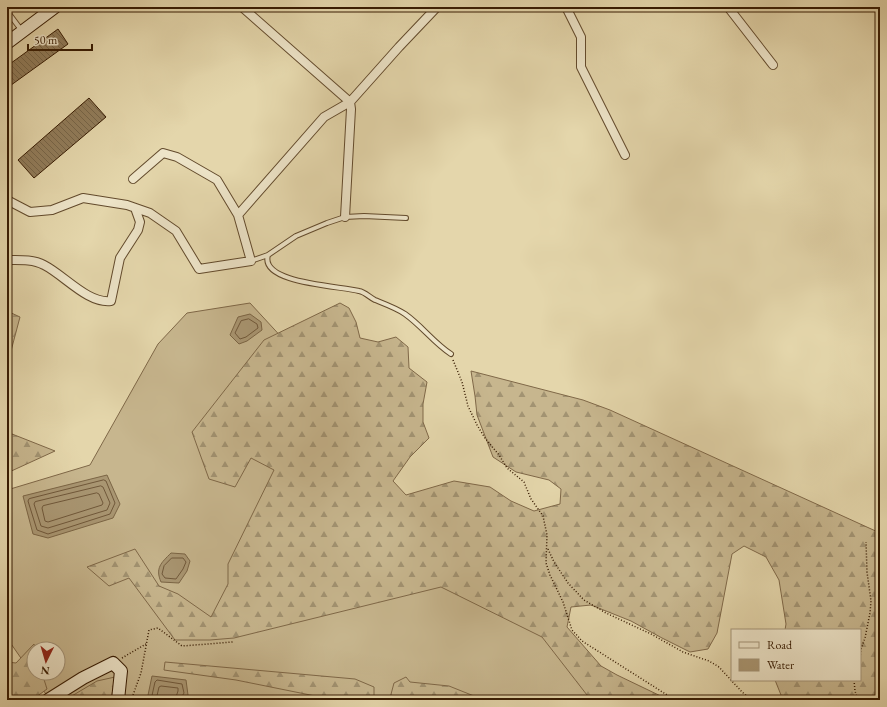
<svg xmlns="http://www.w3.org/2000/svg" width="887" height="707" viewBox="0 0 887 707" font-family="'EB Garamond',serif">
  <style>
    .grass { fill: #c7b68e; stroke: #7f6848; fill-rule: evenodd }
    .forest { fill: url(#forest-firs); stroke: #7f6848 }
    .water { fill: #a99672; stroke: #7b6545 }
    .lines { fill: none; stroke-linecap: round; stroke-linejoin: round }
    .shore { stroke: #70583a; stroke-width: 1 }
    .building { fill: url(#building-back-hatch); stroke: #371b02 }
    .lane-casing { stroke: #624a2c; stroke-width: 6 }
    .street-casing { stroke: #624a2c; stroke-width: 10 }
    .secondary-casing { stroke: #371b02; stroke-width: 14 }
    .path { stroke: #371b02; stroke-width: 1.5; stroke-dasharray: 1 2; stroke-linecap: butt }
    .lane { stroke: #ede4c8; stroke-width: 4 }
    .street { stroke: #ede4c8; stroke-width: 8 }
    .secondary { stroke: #ede4c8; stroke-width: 12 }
  </style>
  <defs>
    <pattern id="forest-firs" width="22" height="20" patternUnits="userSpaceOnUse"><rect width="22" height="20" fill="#c7b68e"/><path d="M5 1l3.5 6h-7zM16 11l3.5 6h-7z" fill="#a29372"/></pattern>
    <pattern id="building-back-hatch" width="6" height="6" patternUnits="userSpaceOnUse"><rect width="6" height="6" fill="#917c5a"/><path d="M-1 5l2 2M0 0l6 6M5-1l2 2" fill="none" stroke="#776548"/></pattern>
  </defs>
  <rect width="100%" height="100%" fill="#e4d6ab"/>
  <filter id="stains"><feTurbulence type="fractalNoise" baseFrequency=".005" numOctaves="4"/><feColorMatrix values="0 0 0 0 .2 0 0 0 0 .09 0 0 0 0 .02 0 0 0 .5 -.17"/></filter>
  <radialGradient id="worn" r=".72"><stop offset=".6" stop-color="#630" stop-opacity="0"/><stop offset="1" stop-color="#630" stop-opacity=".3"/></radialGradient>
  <path class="grass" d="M250 303 286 342 265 418 436 577 544 630 618 700H50L7 638V490L90 465 158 344 187 313ZM34 649H58V673H34Z"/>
  <path class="forest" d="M340 303 349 308 356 322 360 338 378 342 396 337 408 347 409 368 427 382 423 404V422L429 438 410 457 393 481 406 495 454 481 490 487 511 501 534 511 560 504 561 489 549 480 516 472 493 457 477 415 475 396 471 371 583 400 610 410 880 533V700H785L781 695 775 680H860V630H785L786 624 779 580 766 557 744 546 732 554 717 633 708 649 690 652 662 638 631 621 591 605 571 607 567 627 601 666 617 675 669 700H598L587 695 542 637 441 587 234 638 210 640H175L129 578 109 586 87 567 135 549 159 586 178 594 211 617 228 584V564L274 470 251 458 235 487 209 479 192 432 264 340Z
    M7 311 20 317 7 366Z
    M7 432 55 451 7 473Z
    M34 644 35 649H34V673H42L47 689 32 700H7V662L16 663Z
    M165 662 355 679 374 687V698H390L394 683 406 677 410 682 449 686 484 700H335L236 680 164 670Z
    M115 677 111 700H65L97 681Z"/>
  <path class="water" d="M250 314 261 322 262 330 247 341 239 344 230 335 238 317Z
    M107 475 120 504 113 518 48 538 33 534 23 496Z
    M171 553 185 554 190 561 187 571 179 583 161 582C155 568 161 563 171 553Z
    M152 676 186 680 188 695 183 700H147Z"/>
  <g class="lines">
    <path class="shore" d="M249 319 257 324 258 328 246 337 240 339 235 333 241 321Z
      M104 480 106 481 115 503 110 514 48 534 37 530 28 501 29 499Z
      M101 486 103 487 110 503 107 510 48 528 41 526 34 504 35 502Z
      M97 493 99 494 103 503 102 505 48 522 45 521 42 508 43 506Z
      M172 558H183L186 562 183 569 176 579 165 578 162 574 164 566Z
      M151 700 155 682 157 680 182 684 184 693 180 700
      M156 700 159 687 161 686 178 688V691L175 700"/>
  </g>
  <path class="building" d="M58 29 68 44 7 88V66Z
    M89 98 106 117 34 178 18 160Z"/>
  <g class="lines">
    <g class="lane-casing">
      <path id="lane" d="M7 11 22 31
        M268 255C259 284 342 286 359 291 365 292 369 297 375 300 385 304 396 308 405 314 422 326 434 343 451 354
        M251 261 268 255 296 236 327 223 345 217 364 216 406 218"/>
    </g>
    <g class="street-casing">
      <path id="street" d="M242 7 350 102
        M566 7 581 37V67L625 155
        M728 7 773 65
        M133 179 163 153 177 157 217 180 238 215 324 117 350 102 399 47 437 7
        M7 200 30 212 52 210 83 198 127 205 150 213 176 231 199 269 251 261 238 215
        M345 217 351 109 350 102
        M7 260C19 260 33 259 44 265 64 275 88 304 111 301L120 258 138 230 140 222 135 208"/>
    </g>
    <g class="secondary-casing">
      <path id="secondary" d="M7 43 55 7
        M48 700 83 678 113 663 121 671 118 700"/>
    </g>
    <path class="path" d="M453 360 462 382 468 406 477 425 485 438 499 455 507 468 524 482 531 499 543 516 547 535 546 563 550 575 563 602 572 630 582 641 675 700
      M548 549 554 562 568 583 584 600 606 613 651 634 683 652 709 661 719 667 742 692 752 700
      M122 658 146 644
      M860 658 861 649 865 638 870 613 871 601 867 572 866 542
      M854 680 855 691 858 700
      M133 695 141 673 149 630 158 628 182 646 233 642"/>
    <use href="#lane" class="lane"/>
    <use href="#street" class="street"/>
    <use href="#secondary" class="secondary"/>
  </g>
  <rect width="887" height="707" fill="none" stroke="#e4d6ab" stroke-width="24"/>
  <rect x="8" y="8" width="871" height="691" fill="none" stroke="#371b02" stroke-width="2"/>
  <rect x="12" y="12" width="863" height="683" fill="none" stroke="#371b02"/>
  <rect x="731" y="629" width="130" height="52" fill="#ede4c8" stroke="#a49479"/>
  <rect x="739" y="642" width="20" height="6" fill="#ede4c8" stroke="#a49479"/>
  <text x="767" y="649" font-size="12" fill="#371b02">Road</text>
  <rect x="739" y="659" width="20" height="12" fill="#a99672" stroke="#a49479"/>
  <text x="767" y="669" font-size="12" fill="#371b02">Water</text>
  <g transform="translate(46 661) rotate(185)"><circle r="19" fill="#ede4c8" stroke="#a49479"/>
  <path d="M0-3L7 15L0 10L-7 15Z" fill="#8f2418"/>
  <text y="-6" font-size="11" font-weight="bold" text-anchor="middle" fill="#371b02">N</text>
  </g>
  <path d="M28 44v6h64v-6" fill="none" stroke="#371b02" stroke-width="2"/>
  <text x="34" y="44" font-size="12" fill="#371b02" stroke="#ede4c8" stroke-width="3" paint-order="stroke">50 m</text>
  <rect width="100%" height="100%" filter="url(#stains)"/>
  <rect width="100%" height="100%" fill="url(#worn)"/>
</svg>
